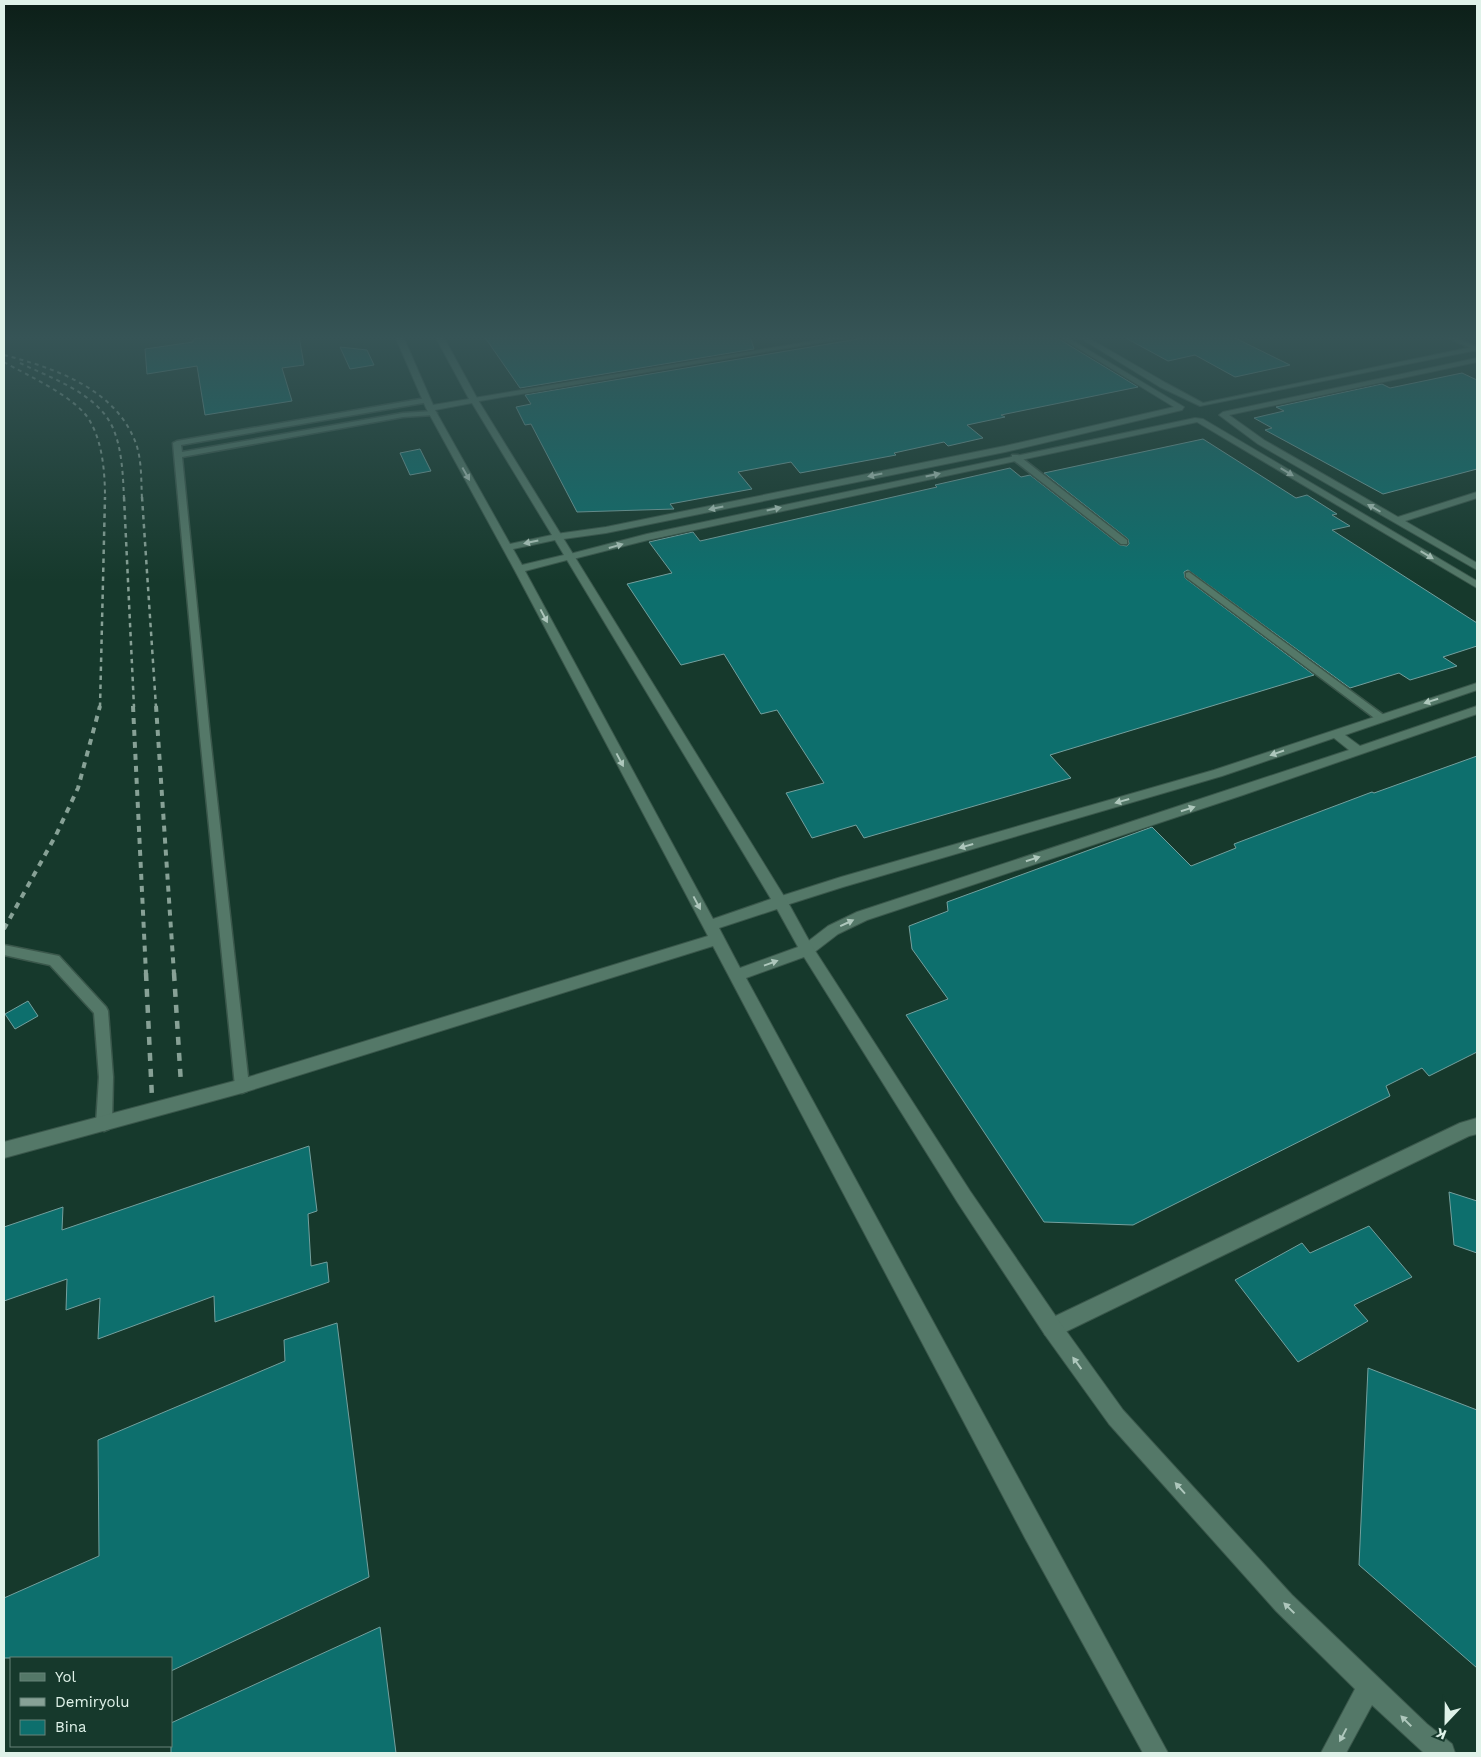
<svg xmlns="http://www.w3.org/2000/svg" width="1481" height="1757" viewBox="0 0 1481 1757" font-family="'Work Sans',sans-serif">
  <style>
    .building { fill: #0d6f6d; stroke: #74a09e }
    .lines { fill: none; stroke-linecap: round; stroke-linejoin: round }
    .service-casing { stroke: #3a574b; stroke-width: 3 }
    .minor-casing { stroke: #3a574b; stroke-width: 2 }
    .tertiary-casing { stroke: #3a574b; stroke-width: 2 }
    .service { fill: #547868; fill-rule: evenodd }
    .minor { fill: #547868; fill-rule: evenodd }
    .tertiary { fill: #547868; fill-rule: evenodd }
    .rail-far3 { stroke: #87a196; stroke-width: 2; stroke-dasharray: 4 4; stroke-linecap: butt }
    .rail-far2 { stroke: #87a196; stroke-width: 2.5; stroke-dasharray: 4.5 4.5; stroke-linecap: butt }
    .rail-far1 { stroke: #87a196; stroke-width: 4; stroke-dasharray: 6 6; stroke-linecap: butt }
    .rail { stroke: #87a196; stroke-width: 4.5; stroke-dasharray: 8 8; stroke-linecap: butt }
    .oneway { fill: #aec7bc }
  </style>
  <rect width="100%" height="100%" fill="#16392c"/>
  <path class="building" d="M214 336H299L304 365 282 368 292 401 205 415 197 366 147 374 145 349 193 342V339Z
    M484 336H750L754 349 520 388Z
    M876 336H1054L1138 387 1001 415 1005 417 967 425 983 438 948 446 944 442 894 453 896 455 800 473 791 462 738 472 752 489 670 504 674 509 577 512 531 424 525 425 516 407 531 404 525 395Z
    M1122 336H1231L1290 365 1235 377 1195 355 1168 361Z
    M340 347 367 350 374 365 350 369Z
    M1462 373 1477 380V469L1383 494 1265 430 1272 428 1254 418 1284 411 1276 407 1382 384 1390 388Z
    M1203 439 1296 498 1307 495 1337 514 1332 515 1350 526 1332 530 1477 623V646L1443 657 1457 666 1410 680 1399 673 1350 688 1188 570 1184 572 1185 578 1314 675 1050 755 1071 778 864 838 856 825 812 838 786 793 824 783 777 710 761 714 724 654 681 665 627 584 672 573 649 542 693 532 700 541 937 487 935 485 1010 468 1021 477 1030 475 1120 545 1127 546 1129 544 1128 539 1044 473Z
    M420 449 431 471 410 475 400 453Z
    M1477 756V1052L1429 1076 1422 1068 1386 1086 1390 1096 1133 1225 1044 1222 906 1015 948 999 912 949 909 926 948 911 947 902 1152 827 1191 866 1236 848 1234 844 1372 792 1374 793Z
    M28 1001 38 1016 15 1029 5 1014Z
    M309 1146 317 1211 308 1214 311 1266 327 1262 329 1282 215 1322 214 1296 98 1339 100 1298 66 1310 67 1279 4 1301V1227L63 1207 62 1230Z
    M1449 1192 1477 1201V1253L1454 1245Z
    M1369 1226 1412 1277 1354 1305 1368 1321 1298 1362 1235 1280 1302 1243 1310 1253Z
    M337 1323 369 1577 171 1671V1658H4V1598L99 1556 98 1440 285 1361 284 1340Z
    M1368 1368 1477 1410V1668L1359 1565Z
    M380 1627 396 1753H171V1723Z"/>
  <g class="lines">
    <g class="service-casing">
      <path id="service" d="M1444 336H1451L1477 347V351Z
        M426 398 430 400 429 402 181 445 182 452 403 413 433 411 437 413 433 415 403 417 182 457 210 736 249 1086 247 1091 242 1093 237 1091 235 1086 200 736 173 443 177 441Z
        M1012 455H1018L1127 540V544H1121L1012 459Z
        M1189 572 1385 716 1386 718 1385 720H1377L1186 577V573Z
        M4 945 59 956 106 1007 108 1011 113 1077 112 1124 109 1129 104 1131 99 1129 96 1124 99 1077 94 1013 50 965 4 955Z"/>
    </g>
    <g class="minor-casing">
      <path id="minor" d="M843 336H857L474 402 470 400 474 398Z
        M1058 336H1065L1184 407 1182 410 1005 452 606 533 556 540 551 537 556 534 606 527 1005 446 1174 407Z
        M1077 336H1085L1166 383 1203 403 1477 346V350L1200 406 1160 387Z
        M1477 358V362L1229 415 1264 440 1398 517 1477 492V498L1405 521 1477 563V570L1258 444 1219 415 1223 412Z
        M1195 418 1203 419 1477 581V588L1197 422 648 540 569 560 564 557 566 555 647 534Z
        M1477 683V690L1345 735 1360 746 1477 706V714L1243 795 867 920 838 934 812 954 807 956 802 954 800 950 802 946 828 926 857 912 1349 750 1334 738 1222 776 843 887 780 907 775 906 773 902 775 898 841 877 1214 770Z
        M1477 1118V1134L1469 1136 1059 1335 1052 1338 1045 1335 1042 1328 1045 1321 1460 1123Z"/>
    </g>
    <g class="tertiary-casing">
      <path id="tertiary" d="M395 336H403L433 405 469 399 435 336H443L478 400 790 906 812 946 970 1191 1059 1321 1123 1410 1292 1595 1427 1724 1452 1744 1455 1753H1424L1372 1705 1346 1753H1321L1355 1689 1276 1611 1109 1424 1045 1335 958 1203 804 957 746 978 1168 1753H1143L1025 1538 713 946 242 1093 4 1158V1142L242 1079 708 936 514 569 426 408ZM472 403 552 535 510 544 435 410ZM555 540 564 555 522 565 513 549ZM567 560 771 899 713 919 525 571ZM777 909 798 947 740 968 719 928Z"/>
    </g>
    <use href="#service" class="service"/>
    <use href="#minor" class="minor"/>
    <use href="#tertiary" class="tertiary"/>
    <path class="rail-far3" d="M4 355C54 368 114 388 135 441 142 458 141 480 142 499
      M4 362C28 376 79 398 91 423 103 445 105 474 105 499
      M20 363C51 378 96 393 112 426 122 447 123 475 124 499"/>
    <path class="rail-far2" d="M124 497 134 707
      M142 497 156 707
      M100 707 105 497"/>
    <path class="rail-far1" d="M133 706 146 974
      M156 706 174 974
      M4 929 56 835 78 788 100 706"/>
    <path class="rail" d="M146 973 152 1098
      M174 973 181 1084"/>
  </g>
  <defs><path id="oneway-solid" d="M-6-.8H1V-3.2L6.5 0L1 3.2V.8H-6Z" transform="scale(1.25)"/></defs>
  <g class="oneway">
    <use href="#oneway-solid" transform="translate(1287 472) rotate(31)"/>
    <use href="#oneway-solid" transform="translate(466 474) rotate(61)"/>
    <use href="#oneway-solid" transform="translate(875 475) rotate(168)"/>
    <use href="#oneway-solid" transform="translate(933 475) rotate(-12)"/>
    <use href="#oneway-solid" transform="translate(716 508) rotate(168)"/>
    <use href="#oneway-solid" transform="translate(1374 508) rotate(-150)"/>
    <use href="#oneway-solid" transform="translate(774 509) rotate(-12)"/>
    <use href="#oneway-solid" transform="translate(531 542) rotate(168)"/>
    <use href="#oneway-solid" transform="translate(616 546) rotate(-16)"/>
    <use href="#oneway-solid" transform="translate(1427 555) rotate(31)"/>
    <use href="#oneway-solid" transform="translate(544 616) rotate(62)"/>
    <use href="#oneway-solid" transform="translate(1431 701) rotate(162)"/>
    <use href="#oneway-solid" transform="translate(1277 753) rotate(161)"/>
    <use href="#oneway-solid" transform="translate(620 760) rotate(62)"/>
    <use href="#oneway-solid" transform="translate(1122 801) rotate(164)"/>
    <use href="#oneway-solid" transform="translate(1188 809) rotate(-18)"/>
    <use href="#oneway-solid" transform="translate(966 846) rotate(164)"/>
    <use href="#oneway-solid" transform="translate(1033 859) rotate(-18)"/>
    <use href="#oneway-solid" transform="translate(697 903) rotate(62)"/>
    <use href="#oneway-solid" transform="translate(847 923) rotate(-25)"/>
    <use href="#oneway-solid" transform="translate(771 963) rotate(-20)"/>
    <use href="#oneway-solid" transform="translate(1077 1363) rotate(-126)"/>
    <use href="#oneway-solid" transform="translate(1180 1488) rotate(-132)"/>
    <use href="#oneway-solid" transform="translate(1289 1608) rotate(-136)"/>
    <use href="#oneway-solid" transform="translate(1406 1721) rotate(-135)"/>
    <use href="#oneway-solid" transform="translate(1343 1735) rotate(118)"/>
  </g>
  <linearGradient id="sky" x2="0" y2="1"><stop stop-color="#0c1f18"/><stop offset="0.58" stop-color="#365456"/><stop offset="1" stop-color="#365456" stop-opacity="0"/></linearGradient>
  <rect width="1481" height="582" fill="url(#sky)"/>
  <rect width="1481" height="1757" fill="none" stroke="#dff2e9" stroke-width="10"/>
  <rect x="10" y="1657" width="162" height="90" fill="#16392c" stroke="#668378"/>
  <rect x="20" y="1673" width="25" height="8" fill="#547868" stroke="#668378"/>
  <text x="55" y="1682" font-size="15" fill="#dff2e9">Yol</text>
  <rect x="20" y="1698" width="25" height="8" fill="#87a196" stroke="#668378"/>
  <text x="55" y="1707" font-size="15" fill="#dff2e9">Demiryolu</text>
  <rect x="20" y="1720" width="25" height="15" fill="#0d6f6d" stroke="#668378"/>
  <text x="55" y="1732" font-size="15" fill="#dff2e9">Bina</text>
  <g transform="translate(1446 1722) rotate(202)" stroke="#16392c" stroke-width="4" paint-order="stroke">
  <path d="M0-4L9 19L0 12L-9 19Z" fill="#dff2e9"/>
  <text y="-8" font-size="14" font-weight="bold" text-anchor="middle" fill="#dff2e9">K</text>
  </g>
</svg>
